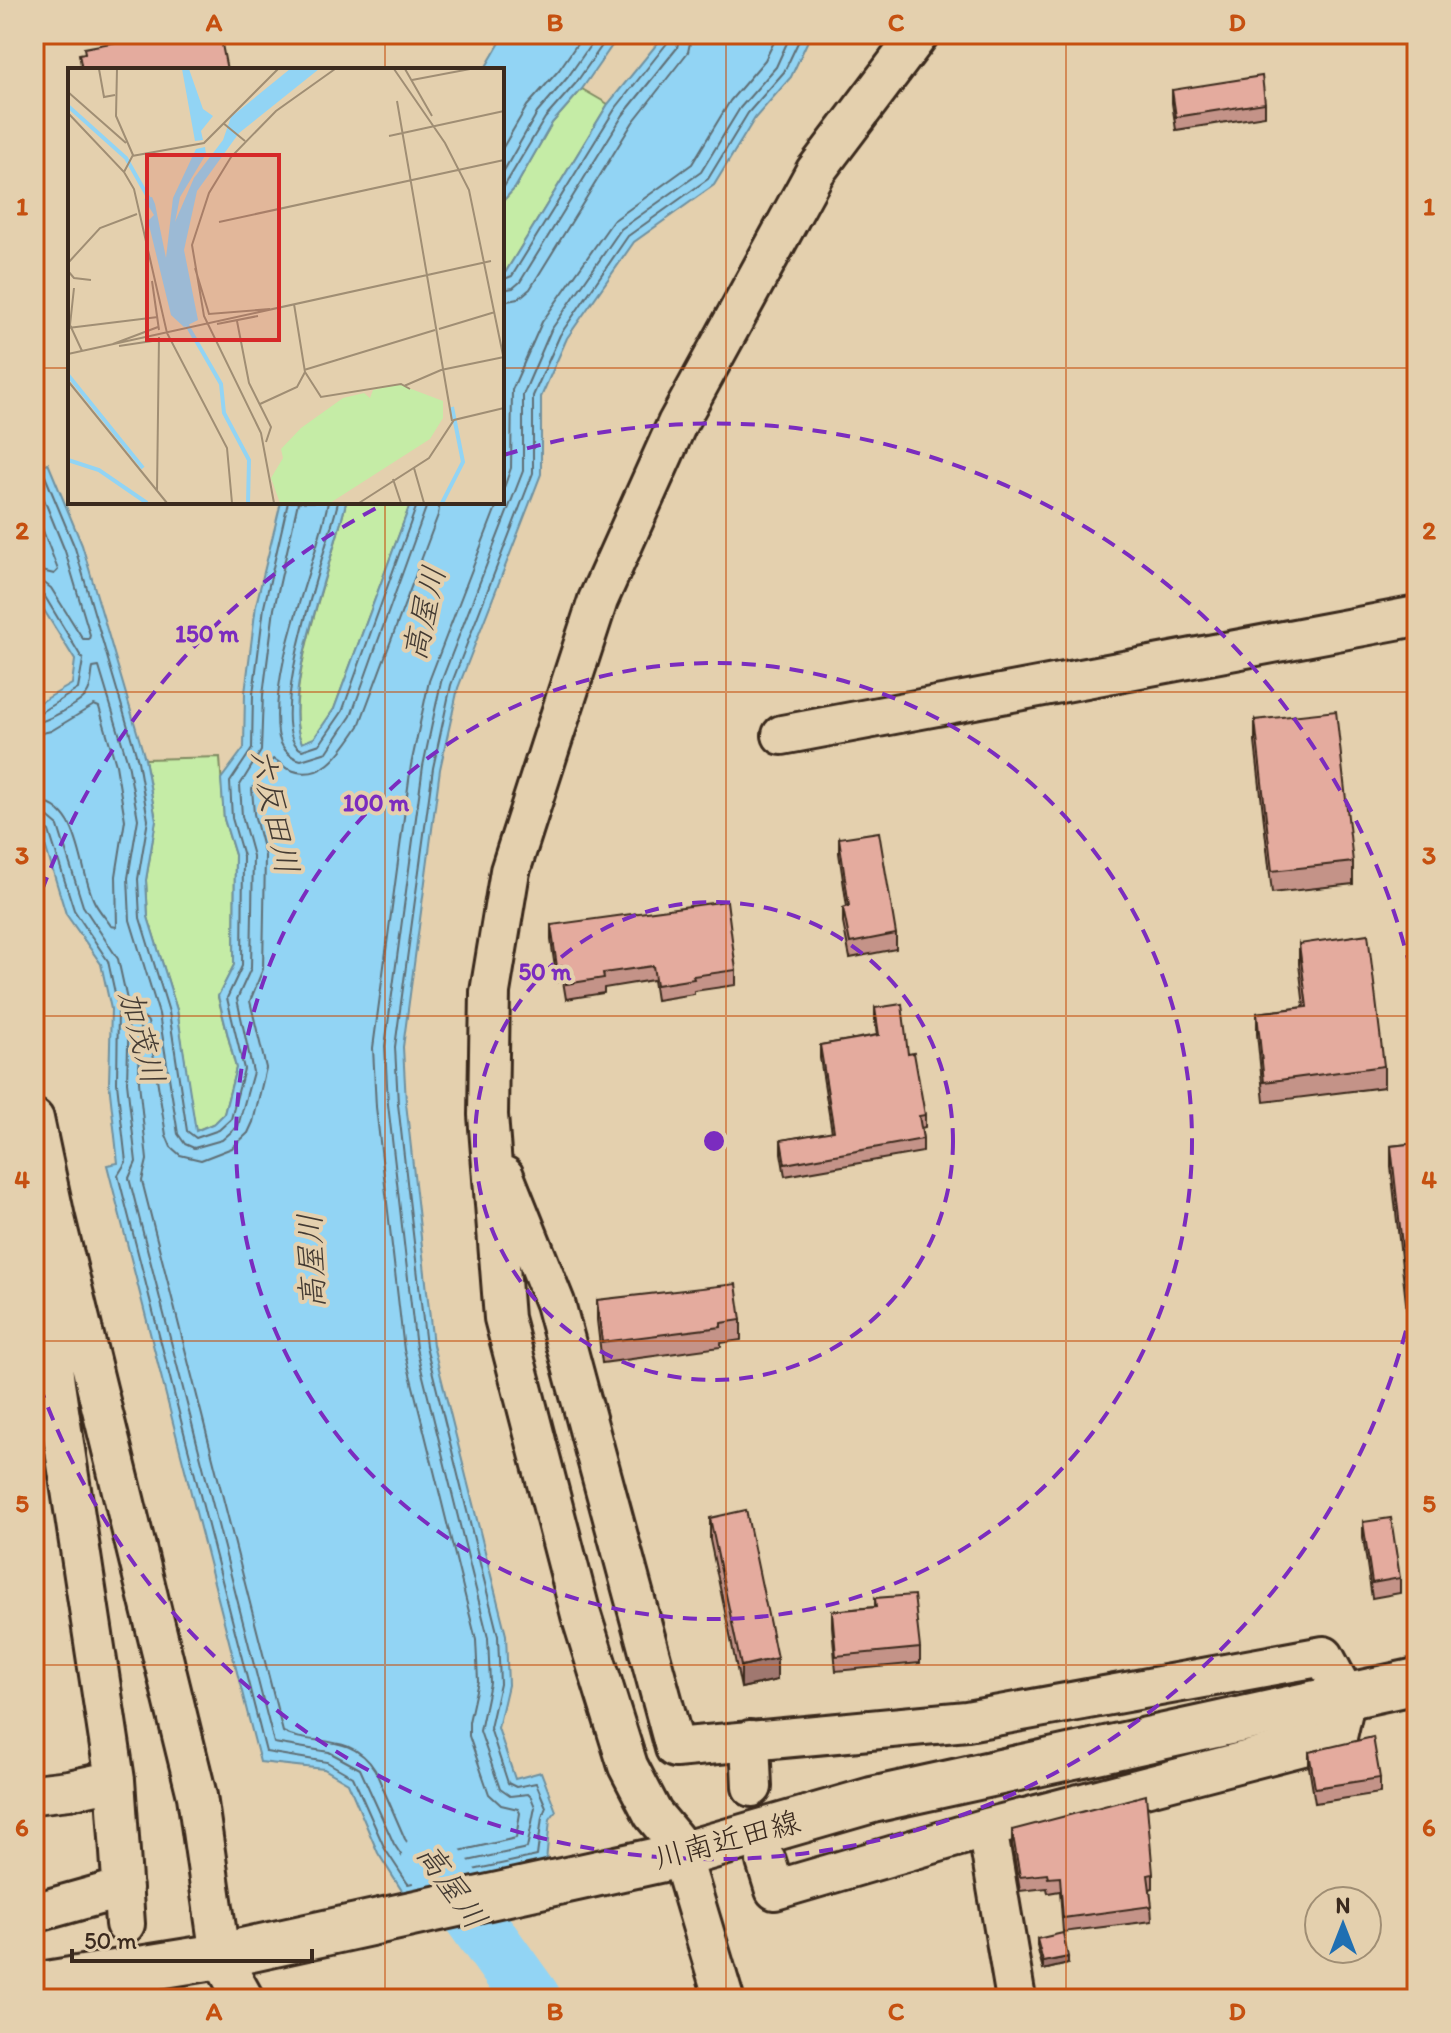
<svg xmlns="http://www.w3.org/2000/svg" width="1451" height="2033" viewBox="0 0 1451 2033" font-family="Itim,'Klee One',sans-serif">
  <style>
    .green { fill: #c5eca6; stroke: #808b62; stroke-width: 2 }
    .water { fill: #92d4f4; stroke: #6f909e; stroke-width: 2 }
    .lines { fill: none; stroke-linecap: round; stroke-linejoin: round }
    .shore { stroke: #5e6e74; stroke-width: 2 }
    .river { stroke: #92d4f4; stroke-width: 58 }
    .street-casing { stroke: #3b2a1e; stroke-width: 44 }
    .secondary-casing { stroke: #3b2a1e; stroke-width: 50 }
    .street { stroke: #e4d0ae; stroke-width: 38 }
    .secondary { stroke: #e4d0ae; stroke-width: 44 }
    .wall { fill: #c49388; stroke: #3b2a1e; stroke-width: 2 }
    .shaded-wall { fill: #a0786f; stroke: #3b2a1e; stroke-width: 2 }
    .building { fill: #e4ab9e; stroke: #3b2a1e; stroke-width: 2 }
    .grid { fill: none; stroke: #c55010; stroke-width: 2; stroke-opacity: 0.55 }
    .ring { fill: none; stroke: #7b2cbf; stroke-width: 4; stroke-dasharray: 14 10 }
    .labels { text-anchor: middle; stroke-width: 8; stroke-linejoin: round; paint-order: stroke }
    .street-label { font-size: 30px; fill: #3b2a1e; stroke: #e4d0ae }
    .water-label { font-size: 32px; font-style: italic; fill: #443b33; stroke: #e4d0ae }
    .inset-river { fill: none; stroke: #92d4f4; stroke-width: 4 }
    .inset-road { fill: none; stroke: #a08e74; stroke-width: 2 }
    .view { fill: #d62828; fill-opacity: 0.15; stroke: #d62828; stroke-width: 4 }
    .inset-edge { fill: none; stroke: #3b2a1e; stroke-width: 4 }
    .centre { fill: #7b2cbf; stroke: #e4d0ae; stroke-width: 4 }
    .ring-label { font-size: 24px; text-anchor: middle; font-weight: bold; fill: #7b2cbf; stroke: #e4d0ae; stroke-width: 8; stroke-linejoin: round; paint-order: stroke }
    .neatline { fill: none; stroke: #c55010; stroke-width: 3 }
    .grid-label { font-size: 26px; text-anchor: middle; font-weight: bold; fill: #c55010 }
  </style>
  <rect width="100%" height="100%" fill="#e4d0ae"/>
  <filter id="ink" filterUnits="userSpaceOnUse"><feTurbulence type="fractalNoise" baseFrequency=".0125" numOctaves="2"/><feDisplacementMap in="SourceGraphic" scale="16" xChannelSelector="R" yChannelSelector="G"/><feConvolveMatrix kernelMatrix="1 2 1 2 8 2 1 2 1" color-interpolation-filters="sRGB"/></filter>
  <g filter="url(#ink)">
    <path class="green" d="M582 89 608 104 502 278V202L515 188 552 123Z
      M346 502H411L334 709 314 739 302 743C279 698 335 556 346 502Z
      M220 757 224 819 235 855 234 965 218 997 236 1068 224 1114 215 1123 195 1131 177 1010 148 917 146 880 156 820 145 759Z"/>
    <path class="water" d="M505 34H620L582 89 552 123 515 188 502 202V70H484Z
      M665 34H811L791 77 755 118 714 185 634 242 567 338 541 397V474L458 688 440 769 403 1047 406 1103 433 1345 506 1635 508 1685 498 1728 515 1779 541 1772 556 1811 550 1819 546 1862 404 1894 378 1853 348 1783 324 1769 260 1762 107 1165 118 1163 109 1083 111 1009 101 964 66 914 42 835 34 829V706L72 684 75 660 34 594V467L48 463 82 545 145 759 156 820 146 880 148 917 177 1010 196 1131 215 1123 224 1114 236 1068 218 996 234 965 235 855 224 819 221 779 244 748 245 693 256 605 281 502H346C335 555 278 698 302 743L314 738 334 709 411 502H502V278L608 104Z"/>
    <g class="lines">
      <path class="shore" d="M502 149 527 106 559 70 584 34
        M502 174 537 113 568 77 598 34
        M502 190 545 118 576 83 610 34
        M502 280 512 276 615 109 668 42 670 34
        M502 290 513 288 520 282 623 115 677 48 680 34
        M502 302 518 299 530 289 633 122 688 52 692 34
        M34 474 45 476 75 548 138 761 148 820 138 879 140 918 169 1012 187 1131 196 1138 219 1130 231 1119 244 1069 227 998 242 966 243 856 232 818 230 782 252 749 253 694 264 607 288 502
        M34 484 39 487 65 551 90 635 89 639H83L51 588 43 582 34 581
        M502 493 511 468 512 390 542 322 613 221 692 164 730 101 765 60 778 34
        M328 502C314 572 270 663 278 733 280 746 288 757 301 760L327 752 351 716 428 502
        M338 502C330 540 260 732 302 750L320 744 342 712 418 502
        M440 502 438 515 359 726C344 748 323 785 289 769 283 767 279 761 273 759L252 789 254 814 265 856 263 969 250 1001 266 1068 253 1122 248 1133 232 1148 201 1160 180 1155 171 1147 166 1135 148 1022 145 1018 140 1022 139 1082 147 1160 142 1181 283 1732C311 1747 351 1731 375 1770L405 1839 420 1860 516 1838 520 1813 518 1809 501 1805 489 1794 469 1736V1722L478 1681 476 1640 404 1350 376 1107 373 1048 411 765 429 681 498 502
        M34 507 58 570 54 574 34 569
        M34 591 44 595 83 660 78 689 41 712 34 713
        M34 723C46 722 80 704 87 694 92 687 91 676 93 668L99 667 128 763 138 819 128 878 130 920 159 1014 178 1134 185 1144 194 1148 222 1140 238 1126 253 1072 237 999 251 968 253 856 242 816 240 785 261 751 263 695 274 609 298 502
        M34 735 51 731 94 705 99 707 116 765 125 820 116 876 117 927 111 926C106 918 98 910 94 901 78 868 82 803 34 801
        M34 813 45 815 58 826 83 906 118 959 129 1009 127 1082 136 1162 129 1178 274 1743 329 1752 360 1769 394 1844 413 1873 527 1848 535 1807 531 1797 528 1794 510 1796 500 1789 480 1731 490 1683 488 1638 416 1348 388 1104 385 1046 423 766 441 682 523 471V395L551 330 621 229 701 172 740 108 776 67 791 34
        M34 823 41 824 49 831 74 910 108 961 118 1007 117 1083 126 1162 118 1175 266 1752 327 1762 353 1777 385 1849 408 1884 537 1856 542 1817 546 1807 536 1783 516 1787 508 1783 490 1728 500 1684 498 1636 426 1346 398 1104 395 1047 433 768 451 685 533 473V396L560 335 628 236 708 179 748 113 784 72 802 34"/>
      <path class="river" d="M431 1858 532 1999"/>
      <g class="street-casing">
        <path id="street" d="M782 735 1417 616
          M34 1119 55 1218 197 1796 220 1956 244 1999
          M504 1176 555 1303 675 1748 967 1721 1324 1656 1346 1697 1337 1737 987 1828 775 1890 766 1861
          M44 1238 40 1246 55 1384 115 1780 125 1924
          M750 1740 752 1787
          M34 1794 69 1790 115 1780
          M987 1828 1016 1999
          M34 1913 123 1888
          M130 1999V1998
          M724 1999 681 1855 674 1839 653 1814 628 1766 581 1615 504 1318 488 1115 490 992 510 871 550 747 598 600 677 424 815 172 919 34"/>
      </g>
      <g class="secondary-casing">
        <path id="secondary" d="M34 1986 220 1956 681 1855 872 1800 1417 1681"/>
      </g>
      <use href="#street" class="street"/>
      <use href="#secondary" class="secondary"/>
    </g>
    <path class="wall" d="M1172 90 1265 103V116L1176 130 1172 103Z
      M1255 720 1353 862V884L1272 893 1255 742Z
      M839 838 896 934V949L850 958 843 923V908L847 907 839 853Z
      M551 925 736 970V985L694 991V994L656 1000 653 980 604 988V993L566 999 563 981 557 982 551 940Z
      M1299 944 1384 1066V1087L1264 1102 1257 1034V1013L1304 1007 1299 964Z
      M875 1008 908 1054 925 1115V1127L921 1128 923 1139V1152L785 1176 781 1153V1140L832 1132 820 1058V1045L877 1035 875 1021Z
      M1417 1143V1329L1409 1330 1391 1167V1146Z
      M597 1300 741 1320V1340L721 1343V1347L602 1363 597 1320Z
      M710 1518 777 1680 741 1688 710 1540Z
      M1363 1522 1400 1578V1593L1372 1598 1363 1537Z
      M875 1598 920 1648V1663L836 1671 832 1626V1611L875 1607Z
      M1309 1752 1380 1778V1793L1315 1803 1309 1767Z
      M1012 1830 1153 1874V1888L1150 1889 1152 1921 1063 1932 1060 1891 1048 1893 1047 1888 1020 1891 1012 1844Z
      M1037 1939 1068 1964 1043 1970 1037 1946Z"/>
    <path class="shaded-wall" d="M777 1658V1680L741 1688V1666Z
      M1068 1957V1964L1043 1970V1962Z"/>
    <path class="building" d="M158 34H220L227 70H82L79 54 85 53 84 48Z
      M1262 76 1265 103 1176 117 1172 90Z
      M1336 711 1353 862 1272 871 1255 720Z
      M879 832 896 934 850 943 843 908 849 906 839 838Z
      M727 901 736 970 693 976 694 979 656 985 653 966 603 973 604 978 566 984 563 966 557 967 551 925Z
      M1368 934 1384 1066 1264 1082 1257 1013 1307 1007 1299 944Z
      M902 1004 908 1054 914 1053 925 1115 919 1116 923 1139 785 1164 781 1140 834 1131 820 1045 879 1035 875 1008Z
      M1417 1143V1307L1409 1308 1391 1146Z
      M736 1284 741 1320 721 1323V1327L602 1342 597 1300Z
      M746 1510 777 1658 741 1666 710 1518Z
      M1391 1518 1400 1578 1372 1583 1363 1522Z
      M914 1595 920 1648 836 1656 832 1611 876 1607 875 1598Z
      M1373 1737 1380 1778 1315 1788 1309 1752Z
      M1146 1795 1153 1874 1148 1875 1152 1906 1063 1918 1060 1877 1048 1878 1047 1874 1020 1877 1012 1830Z
      M1063 1933 1068 1957 1043 1962 1037 1939Z"/>
  </g>
  <path class="grid" d="M385 34V70M726 34V1999M1066 34V1999M34 368H70M502 368H1417M385 502V1999M34 692H1417M34 1016H1417M34 1341H1417M34 1665H1417"/>
  <g class="ring">
    <circle cx="714" cy="1141" r="239"/>
    <circle cx="714" cy="1141" r="478"/>
    <path d="M1417 1284A717 717 0 0 1 34 1369M34 913A717 717 0 0 1 388 502M504 455A717 717 0 0 1 1417 998"/>
  </g>
  <g class="labels">
    <g class="street-label">
      <text transform="translate(727 1840) rotate(-15)" y="10">川南近田線</text>
    </g>
    <g class="water-label">
      <text transform="translate(424 613) rotate(-77)" y="11">高屋川</text>
      <text transform="translate(275 811) rotate(78)" y="11">六反田川</text>
      <text transform="translate(142 1037) rotate(75)" y="11">加茂川</text>
      <text transform="translate(311 1261) rotate(-92)" y="11">高屋川</text>
      <text transform="translate(452 1886) rotate(55)" y="11">高屋川</text>
    </g>
  </g>
  <g transform="translate(68 68)">
    <rect width="436" height="436" fill="#e4d0ae"/>
    <path d="M330 316 375 333V350L362 371 262 435H212L203 410 215 390 213 381 233 360 275 330 296 325 302 330 305 322Z" fill="#c5eca6"/>
    <path d="M114 1H121L135 41 145 48 133 63 135 72 127 73ZM222 1H251L171 65 129 123 116 182 130 252 116 259 103 247 80 153 86 147 76 131 84 129 87 136 98 190 105 130 128 81 137 79 138 86 112 129 107 154 126 110 155 72 163 49Z" fill="#92d4f4"/>
    <path class="inset-river" d="M0 38 58 90 84 136M119 257 153 316 156 345 181 392 180 435M0 307 75 400M0 392 31 402 79 435M374 435 395 394 384 339"/>
    <path class="inset-road" d="M31 1 36 29 47 27M49 1 48 48 65 87 56 104M326 1 377 75 401 122 436 292M337 1 364 48M344 12 402 1M0 24 58 75M329 33 384 353M0 45 56 104 66 121 99 265 159 380 164 435M155 55 177 73M321 68 436 43M64 88 136 75 210 1M151 154 436 92M0 195 32 160 69 146M127 200 141 246 202 241M0 203 6 210 23 212M84 213 91 262M6 220 2 257 14 283M169 253 181 315 203 359 198 374M149 256 190 248M0 260 90 249M371 261 427 244M45 276 90 259M51 278 91 272M0 286 423 193M236 302 367 262M237 304 253 329 333 316 342 321M0 313 99 435M336 318 373 302 436 289M192 336 229 319 237 304 226 236M346 400 356 435M325 411 333 435M89 423 91 269M206 435 193 365 136 248 124 177 141 125 163 89 208 43 267 1M291 435 361 390 386 352 436 340"/>
    <path class="view" d="M79 87H211V272H79Z"/>
    <rect width="436" height="436" class="inset-edge"/>
  </g>
  <circle cx="714" cy="1141" r="12" class="centre"/>
  <g class="ring-label">
    <text x="207" y="642">150 m</text>
    <text x="376" y="811">100 m</text>
    <text x="545" y="980">50 m</text>
  </g>
  <rect width="1451" height="2033" fill="none" stroke="#e4d0ae" stroke-width="88"/>
  <g transform="translate(1343 1925)"><circle r="38" fill="#e4d0ae" stroke="#a08e74" stroke-width="2"/>
  <path d="M0-6L14 30L0 20L-14 30Z" fill="#1f6fb2"/>
  <text y="-12" font-size="22" font-weight="bold" text-anchor="middle" fill="#3b2a1e">N</text>
  </g>
  <path d="M72 1949v12h240v-12" fill="none" stroke="#3b2a1e" stroke-width="4"/>
  <text x="84" y="1949" font-size="24" fill="#3b2a1e" stroke="#e4d0ae" stroke-width="6" paint-order="stroke">50 m</text>
  <rect x="44" y="44" width="1363" height="1945" class="neatline"/>
  <g class="grid-label">
    <text x="214" y="31">A</text>
    <text x="555" y="31">B</text>
    <text x="896" y="31">C</text>
    <text x="1237" y="31">D</text>
    <text x="22" y="215">1</text>
    <text x="1429" y="215">1</text>
    <text x="22" y="539">2</text>
    <text x="1429" y="539">2</text>
    <text x="22" y="864">3</text>
    <text x="1429" y="864">3</text>
    <text x="22" y="1188">4</text>
    <text x="1429" y="1188">4</text>
    <text x="22" y="1512">5</text>
    <text x="1429" y="1512">5</text>
    <text x="22" y="1836">6</text>
    <text x="1429" y="1836">6</text>
    <text x="214" y="2020">A</text>
    <text x="555" y="2020">B</text>
    <text x="896" y="2020">C</text>
    <text x="1237" y="2020">D</text>
  </g>
</svg>
